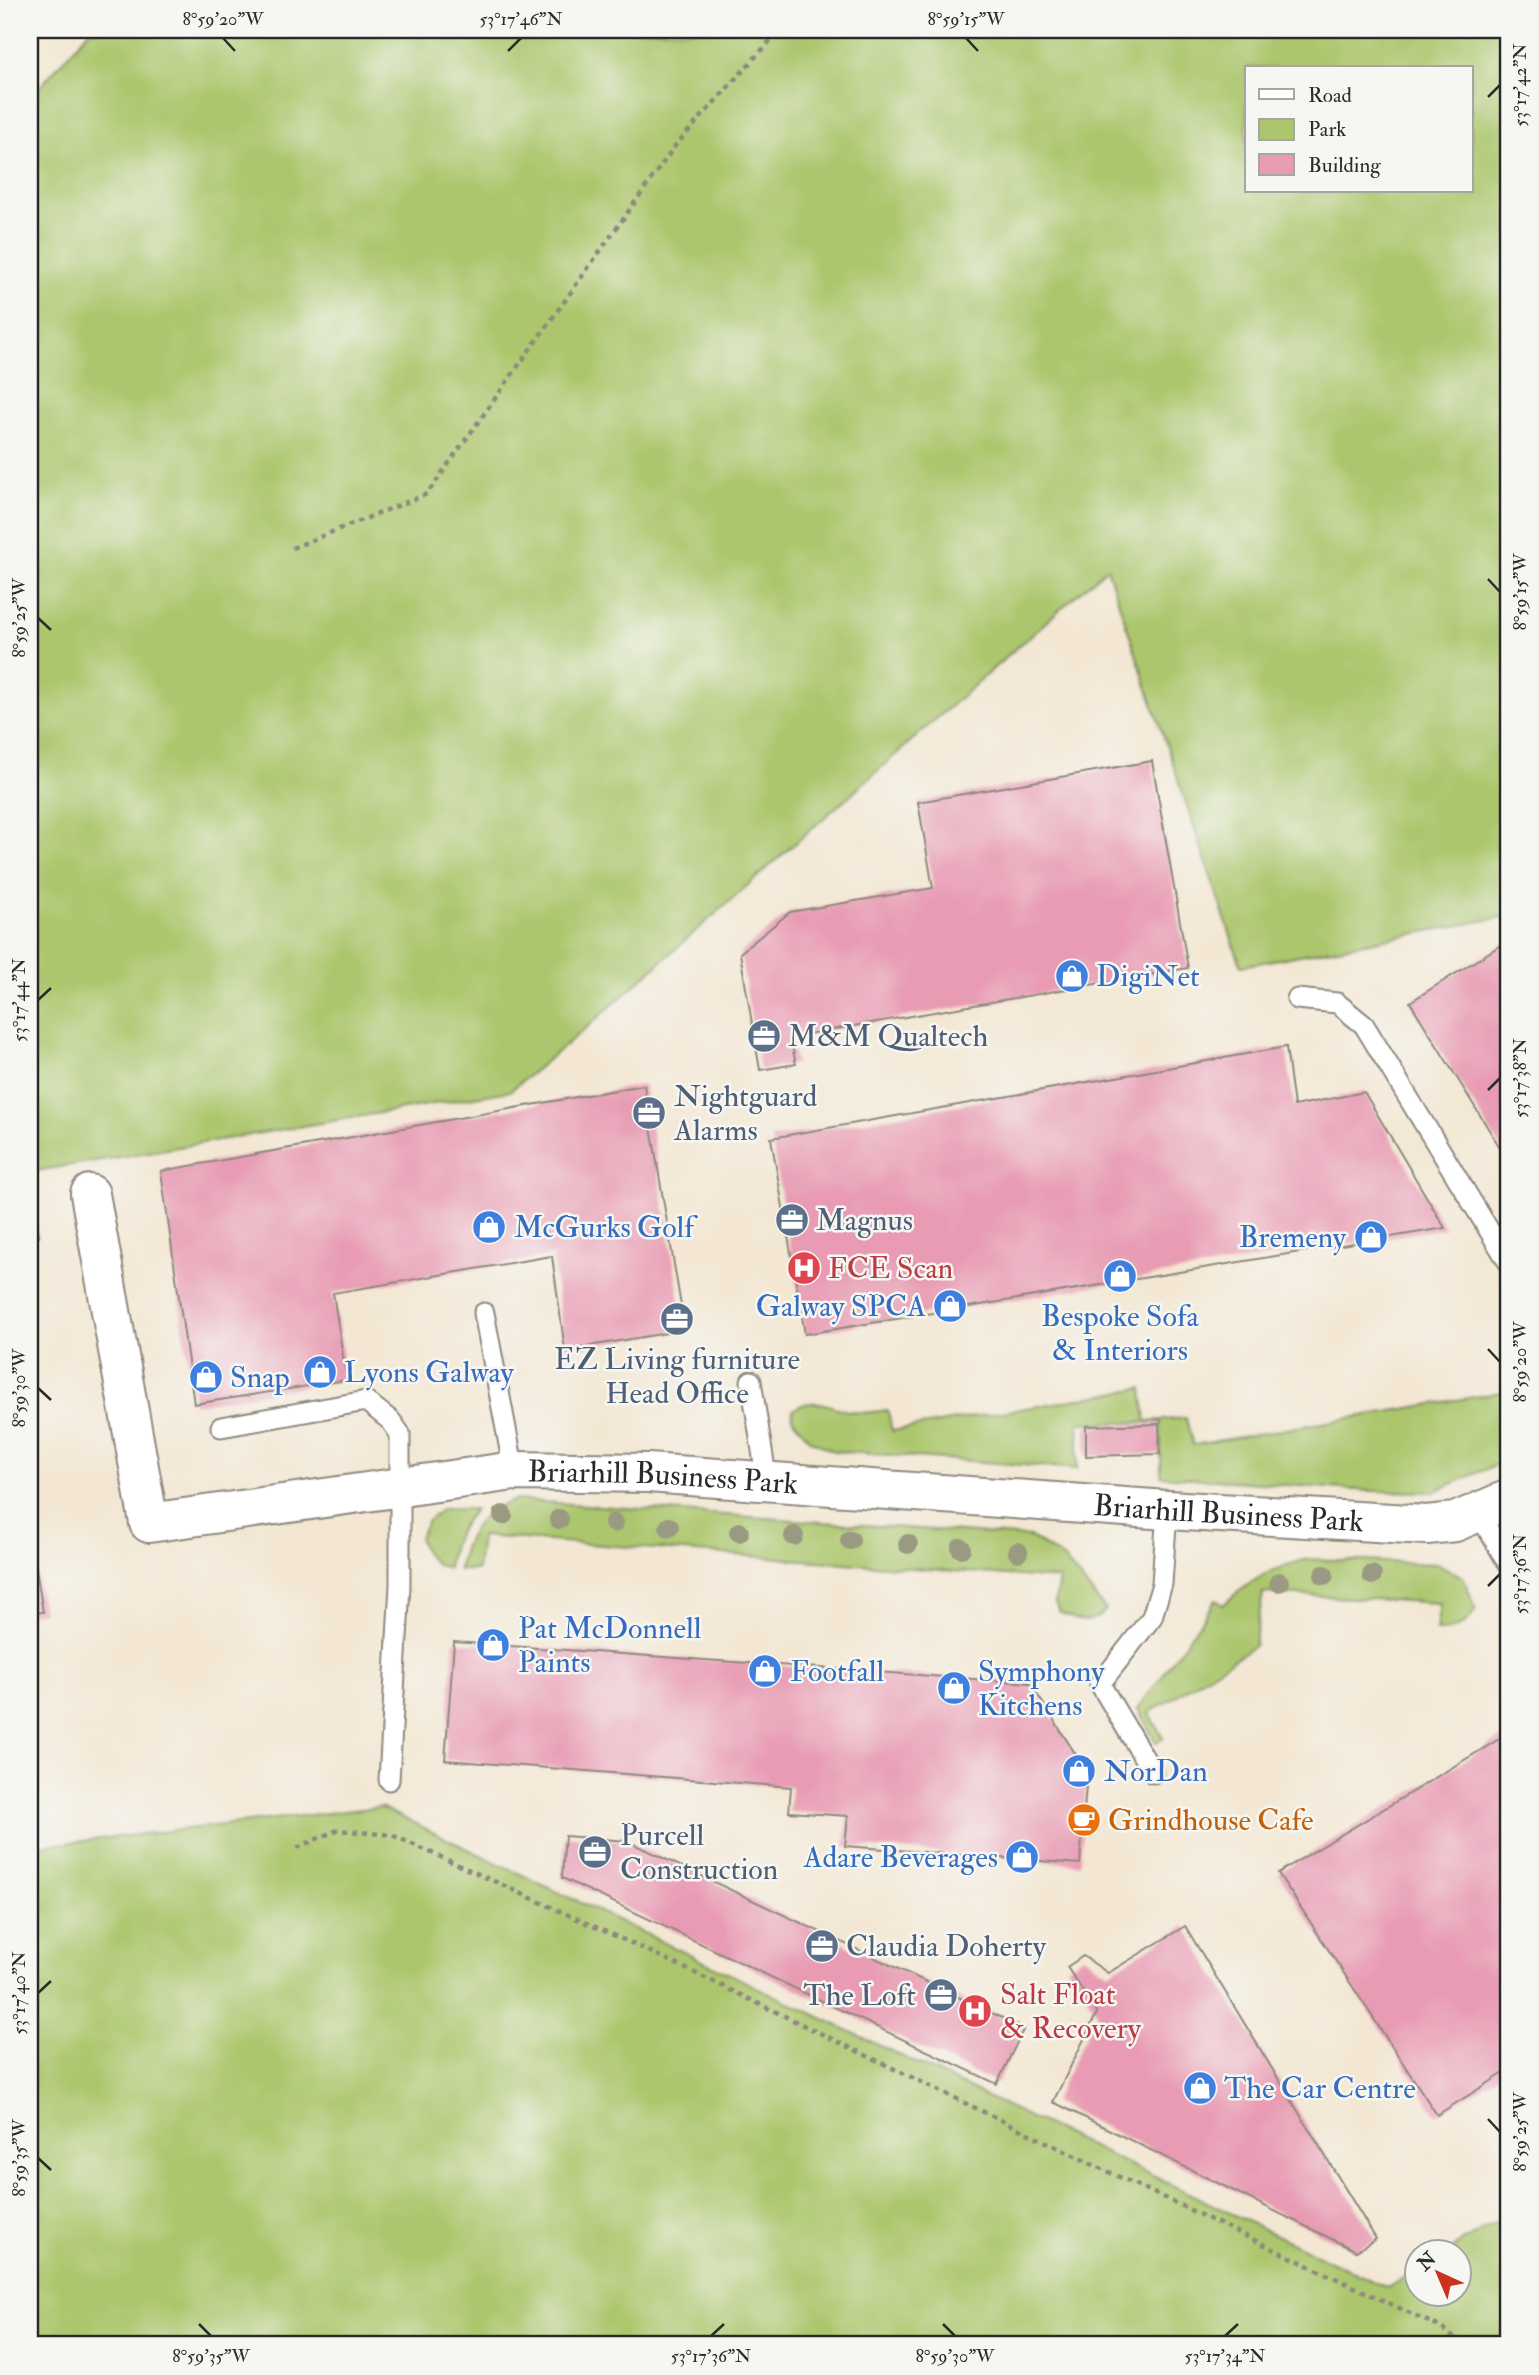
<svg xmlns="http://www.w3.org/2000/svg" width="1539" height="2375" viewBox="0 0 1539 2375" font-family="'IM FELL Double Pica',serif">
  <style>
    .green { fill: #abc66c; stroke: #6b784c; stroke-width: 2; fill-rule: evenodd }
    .building { fill: #e89bb3 }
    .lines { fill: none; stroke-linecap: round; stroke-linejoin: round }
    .lane-casing { stroke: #8f897f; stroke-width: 23 }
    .street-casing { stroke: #8f897f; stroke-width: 42 }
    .path { stroke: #8f897f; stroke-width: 4.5; stroke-dasharray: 5 5; stroke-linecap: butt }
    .lane { stroke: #fff; stroke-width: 19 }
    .street { stroke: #fff; stroke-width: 38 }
    .tree { fill: #9a9981 }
    .ticks { fill: none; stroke: #2b2b2b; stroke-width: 2.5 }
    .labels { text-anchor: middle; stroke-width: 5; stroke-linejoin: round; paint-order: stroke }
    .shop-label { font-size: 30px; fill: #366cbe; stroke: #f6f6f2; text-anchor: start }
    .service-label { font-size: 30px; fill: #4e5e75; stroke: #f6f6f2; text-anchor: start }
    .health-label { font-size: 30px; fill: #be3a42; stroke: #f6f6f2; text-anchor: start }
    .street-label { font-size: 30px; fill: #2b2b2b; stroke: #f6f6f2 }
    .food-label { font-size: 30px; fill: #c56008; stroke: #f6f6f2; text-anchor: start }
    .neatline { fill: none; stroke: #2b2b2b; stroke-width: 2.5 }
    .ticks-label { font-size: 18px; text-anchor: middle; fill: #2b2b2b }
  </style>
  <rect width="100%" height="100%" fill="#f6f6f2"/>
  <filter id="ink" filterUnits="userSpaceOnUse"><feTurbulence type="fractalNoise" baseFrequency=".0143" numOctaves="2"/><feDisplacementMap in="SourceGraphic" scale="14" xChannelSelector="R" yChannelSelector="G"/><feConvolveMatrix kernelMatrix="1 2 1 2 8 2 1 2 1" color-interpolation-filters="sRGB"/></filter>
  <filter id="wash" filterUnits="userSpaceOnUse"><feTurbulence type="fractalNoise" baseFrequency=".00686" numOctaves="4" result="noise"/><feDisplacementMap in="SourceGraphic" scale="28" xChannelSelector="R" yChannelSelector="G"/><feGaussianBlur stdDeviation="1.57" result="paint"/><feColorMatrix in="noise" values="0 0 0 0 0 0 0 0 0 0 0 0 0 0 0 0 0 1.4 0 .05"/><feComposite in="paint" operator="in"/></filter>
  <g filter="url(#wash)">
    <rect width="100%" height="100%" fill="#f3e7d3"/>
    <path class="green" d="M90 30H1509V916L1241 966 1107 568 586 1028 510 1091 30 1172V98ZM1247 68H1471V191H1247Z
      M1142 1388 1146 1421 1186 1418 1193 1445 1509 1391V1459L1433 1492 1372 1491 1161 1476V1422L1079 1423 1077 1469 834 1451 810 1440 792 1418 793 1410C812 1396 828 1406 848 1411 862 1414 874 1412 888 1410L892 1431Z
      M516 1500 1031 1537 1064 1559 1106 1610C1092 1626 1076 1622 1059 1612L1055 1603 1059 1579 481 1536 477 1570H459C464 1534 481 1510 516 1500Z
      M442 1509H475C458 1528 452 1542 448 1568 431 1564 424 1554 419 1537L428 1521Z
      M1309 1559 1438 1564 1463 1577 1476 1609C1467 1624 1455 1633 1436 1630L1440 1603 1263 1593 1254 1646 1149 1713 1163 1738 1156 1743 1138 1709 1216 1600 1223 1605C1250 1580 1273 1567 1309 1559Z
      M380 1807 1387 2288 1416 2270V2294H1458V2252H1446L1509 2214V2345H30V1847Z"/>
    <g id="blocks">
      <path class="building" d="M1152 761 1188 968 790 1037 796 1064 760 1070 740 953 790 912 933 888 918 802Z
        M1509 940V1162L1410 1002Z
        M1286 1047 1294 1106 1364 1092 1445 1228 805 1334 771 1138Z
        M644 1085 685 1330 565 1350 552 1256 333 1293 347 1380 194 1404 161 1171Z
        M30 1190 39 1237 30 1238Z
        M1159 1424 1160 1454 1086 1456V1426Z
        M30 1532 43 1612 30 1614Z
        M454 1642 1030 1683 1087 1772 1080 1864 845 1846 848 1816 789 1812 791 1787 445 1760Z
        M1509 1733V2070L1437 2115 1278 1873Z
        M565 1836 627 1841 1024 2028 997 2084 562 1878Z
        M1185 1926 1376 2239 1356 2251 1053 2102 1097 2013 1067 1967 1083 1956 1108 1973Z"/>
    </g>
  </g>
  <g filter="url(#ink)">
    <use href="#blocks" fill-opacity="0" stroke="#8f897f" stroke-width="2"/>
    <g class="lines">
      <g class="lane-casing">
        <path id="lane" d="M1297 999 1337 1003 1364 1025 1509 1263
          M484 1313 514 1471
          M751 1381 767 1482
          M221 1427 366 1401 391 1421 400 1434V1585L389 1780
          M1479 1514 1509 1565
          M1153 1773 1100 1684 1152 1617 1162 1584 1167 1510"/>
      </g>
      <g class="street-casing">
        <g id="street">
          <path id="s1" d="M90 1194 149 1523 514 1471 648 1473 1167 1510 1427 1525 1455 1522 1509 1499"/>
        </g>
      </g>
      <path class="path" d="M292 548 427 494 675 146 780 30
        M297 1848 337 1830 392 1835 666 1959 1096 2166 1442 2328 1462 2345"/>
      <use href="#lane" class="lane"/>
      <use href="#street" class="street"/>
    </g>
    <g class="tree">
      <circle cx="503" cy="1515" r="10"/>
      <circle cx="559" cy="1519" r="10"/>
      <circle cx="614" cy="1523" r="10"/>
      <circle cx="669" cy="1527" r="10"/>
      <circle cx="739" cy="1532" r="10"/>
      <circle cx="794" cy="1536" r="10"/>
      <circle cx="850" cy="1540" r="10"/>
      <circle cx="908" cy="1544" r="10"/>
      <circle cx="961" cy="1548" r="10"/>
      <circle cx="1018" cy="1552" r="10"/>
      <circle cx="1324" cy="1575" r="10"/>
      <circle cx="1372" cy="1575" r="10"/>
      <circle cx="1279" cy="1582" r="10"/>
    </g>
  </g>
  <path class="ticks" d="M223 38 235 51M966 38 978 51M508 51 521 38M1488 97 1500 85M1488 579 1500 592M38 618 51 630M38 1000 51 988M1488 1090 1500 1078M1488 1349 1500 1362M38 1388 51 1400M1488 1586 1500 1574M38 1993 51 1981M1488 2119 1500 2132M38 2158 51 2170M199 2324 211 2336M943 2324 955 2336M711 2336 724 2324M1225 2336 1238 2324"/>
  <defs>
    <g id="shop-disc" transform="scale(1.75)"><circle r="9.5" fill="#3f7fe0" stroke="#f6f6f2"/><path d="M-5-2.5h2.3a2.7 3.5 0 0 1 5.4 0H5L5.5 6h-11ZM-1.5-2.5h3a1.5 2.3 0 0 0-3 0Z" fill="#fff"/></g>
    <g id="office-disc" transform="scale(1.75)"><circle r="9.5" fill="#5c6f8a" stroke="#f6f6f2"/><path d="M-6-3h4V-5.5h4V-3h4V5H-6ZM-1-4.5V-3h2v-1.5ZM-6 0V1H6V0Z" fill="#fff"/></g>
    <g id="hospital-disc" transform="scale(1.75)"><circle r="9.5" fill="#e0444e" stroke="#f6f6f2"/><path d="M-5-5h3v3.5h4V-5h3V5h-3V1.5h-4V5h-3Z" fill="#fff"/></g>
    <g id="cafe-disc" transform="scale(1.75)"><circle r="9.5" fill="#e8710a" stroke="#f6f6f2"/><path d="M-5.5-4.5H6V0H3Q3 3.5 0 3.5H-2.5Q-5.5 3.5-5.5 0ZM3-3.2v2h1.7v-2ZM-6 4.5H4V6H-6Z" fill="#fff"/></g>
  </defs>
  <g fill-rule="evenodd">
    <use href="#shop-disc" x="1072" y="976"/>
    <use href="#office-disc" x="764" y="1036"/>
    <use href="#office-disc" x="649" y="1113"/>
    <use href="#office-disc" x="792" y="1220"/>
    <use href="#shop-disc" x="489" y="1227"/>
    <use href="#shop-disc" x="1371" y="1237"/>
    <use href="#hospital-disc" x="804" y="1268"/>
    <use href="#shop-disc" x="1120" y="1276"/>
    <use href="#shop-disc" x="950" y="1306"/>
    <use href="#office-disc" x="677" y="1319"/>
    <use href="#shop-disc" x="320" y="1372"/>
    <use href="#shop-disc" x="206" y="1377"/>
    <use href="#shop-disc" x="493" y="1645"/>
    <use href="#shop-disc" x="765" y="1671"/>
    <use href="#shop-disc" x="954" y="1688"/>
    <use href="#shop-disc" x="1079" y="1771"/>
    <use href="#cafe-disc" x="1084" y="1820"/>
    <use href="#office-disc" x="595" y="1852"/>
    <use href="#shop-disc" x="1022" y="1857"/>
    <use href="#office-disc" x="822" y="1946"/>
    <use href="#office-disc" x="941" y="1995"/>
    <use href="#hospital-disc" x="975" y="2011"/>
    <use href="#shop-disc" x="1200" y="2088"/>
  </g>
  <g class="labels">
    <g class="shop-label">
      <text x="1096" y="986">DigiNet</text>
      <text x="514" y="1237">McGurks Golf</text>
      <text x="1346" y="1247" text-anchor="end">Bremeny</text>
      <text x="926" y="1316" text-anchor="end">Galway SPCA</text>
      <text x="1120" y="1326" text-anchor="middle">Bespoke Sofa<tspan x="1120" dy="34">&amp; Interiors</tspan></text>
      <text x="344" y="1382">Lyons Galway</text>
      <text x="230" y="1387">Snap</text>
      <text x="518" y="1638">Pat McDonnell<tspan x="518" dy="34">Paints</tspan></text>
      <text x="790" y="1681">Footfall</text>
      <text x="978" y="1681">Symphony<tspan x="978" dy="34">Kitchens</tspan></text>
      <text x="1104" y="1781">NorDan</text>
      <text x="998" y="1867" text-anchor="end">Adare Beverages</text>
      <text x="1224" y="2098">The Car Centre</text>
    </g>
    <g class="service-label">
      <text x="788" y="1046">M&amp;M Qualtech</text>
      <text x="674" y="1106">Nightguard<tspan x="674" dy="34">Alarms</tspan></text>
      <text x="816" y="1230">Magnus</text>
      <text x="677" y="1369" text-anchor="middle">EZ Living furniture<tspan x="677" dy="34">Head Office</tspan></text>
      <text x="620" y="1845">Purcell<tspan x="620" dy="34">Construction</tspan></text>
      <text x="846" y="1956">Claudia Doherty</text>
      <text x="916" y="2005" text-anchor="end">The Loft</text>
    </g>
    <g class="health-label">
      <text x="828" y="1278">FCE Scan</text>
      <text x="1000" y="2004">Salt Float<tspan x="1000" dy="34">&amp; Recovery</tspan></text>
    </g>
    <g class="street-label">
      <text dy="10" stroke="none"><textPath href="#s1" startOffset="852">Briarhill Business Park</textPath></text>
      <text dy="10" stroke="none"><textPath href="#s1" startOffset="1419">Briarhill Business Park</textPath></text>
    </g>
    <g class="food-label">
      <text x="1108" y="1830">Grindhouse Cafe</text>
    </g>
  </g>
  <rect width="1539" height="2375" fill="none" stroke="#f6f6f2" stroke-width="77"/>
  <rect x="1245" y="66" width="228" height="126" fill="#f6f6f2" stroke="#a5a5a2" stroke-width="2"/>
  <rect x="1259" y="89" width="35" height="10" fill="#ffffff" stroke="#a5a5a2" stroke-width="2"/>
  <text x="1308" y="102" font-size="21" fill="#2b2b2b">Road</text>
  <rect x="1259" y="119" width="35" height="21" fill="#abc66c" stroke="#a5a5a2" stroke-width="2"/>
  <text x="1308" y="136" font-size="21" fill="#2b2b2b">Park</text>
  <rect x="1259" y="154" width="35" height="21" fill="#e89bb3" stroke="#a5a5a2" stroke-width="2"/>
  <text x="1308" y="172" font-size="21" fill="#2b2b2b">Building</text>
  <g transform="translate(1438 2273) rotate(316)"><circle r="33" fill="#f6f6f2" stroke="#a5a5a2" stroke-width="2"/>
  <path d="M0-5L12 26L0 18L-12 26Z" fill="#c8321e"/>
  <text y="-10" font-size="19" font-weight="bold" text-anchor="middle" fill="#2b2b2b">N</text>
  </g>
  <rect x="38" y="38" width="1462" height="2298" class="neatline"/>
  <g class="ticks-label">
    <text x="223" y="25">8°59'20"W</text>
    <text x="521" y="25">53°17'46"N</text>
    <text x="966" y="25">8°59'15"W</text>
    <text transform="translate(1520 85) rotate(-90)" y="6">53°17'42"N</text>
    <text transform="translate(1520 592) rotate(-90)" y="6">8°59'15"W</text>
    <text transform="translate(19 618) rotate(-90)" y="6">8°59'25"W</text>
    <text transform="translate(19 1000) rotate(-90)" y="6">53°17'44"N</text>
    <text transform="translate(1520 1078) rotate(-90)" y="6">53°17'38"N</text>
    <text transform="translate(1520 1362) rotate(-90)" y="6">8°59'20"W</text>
    <text transform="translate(19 1388) rotate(-90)" y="6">8°59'30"W</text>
    <text transform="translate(1520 1574) rotate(-90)" y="6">53°17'36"N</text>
    <text transform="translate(19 1993) rotate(-90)" y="6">53°17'40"N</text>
    <text transform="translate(1520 2132) rotate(-90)" y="6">8°59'25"W</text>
    <text transform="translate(19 2158) rotate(-90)" y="6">8°59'35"W</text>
    <text x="211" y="2362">8°59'35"W</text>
    <text x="711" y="2362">53°17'36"N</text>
    <text x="955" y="2362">8°59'30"W</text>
    <text x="1225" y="2362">53°17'34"N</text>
  </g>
</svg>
